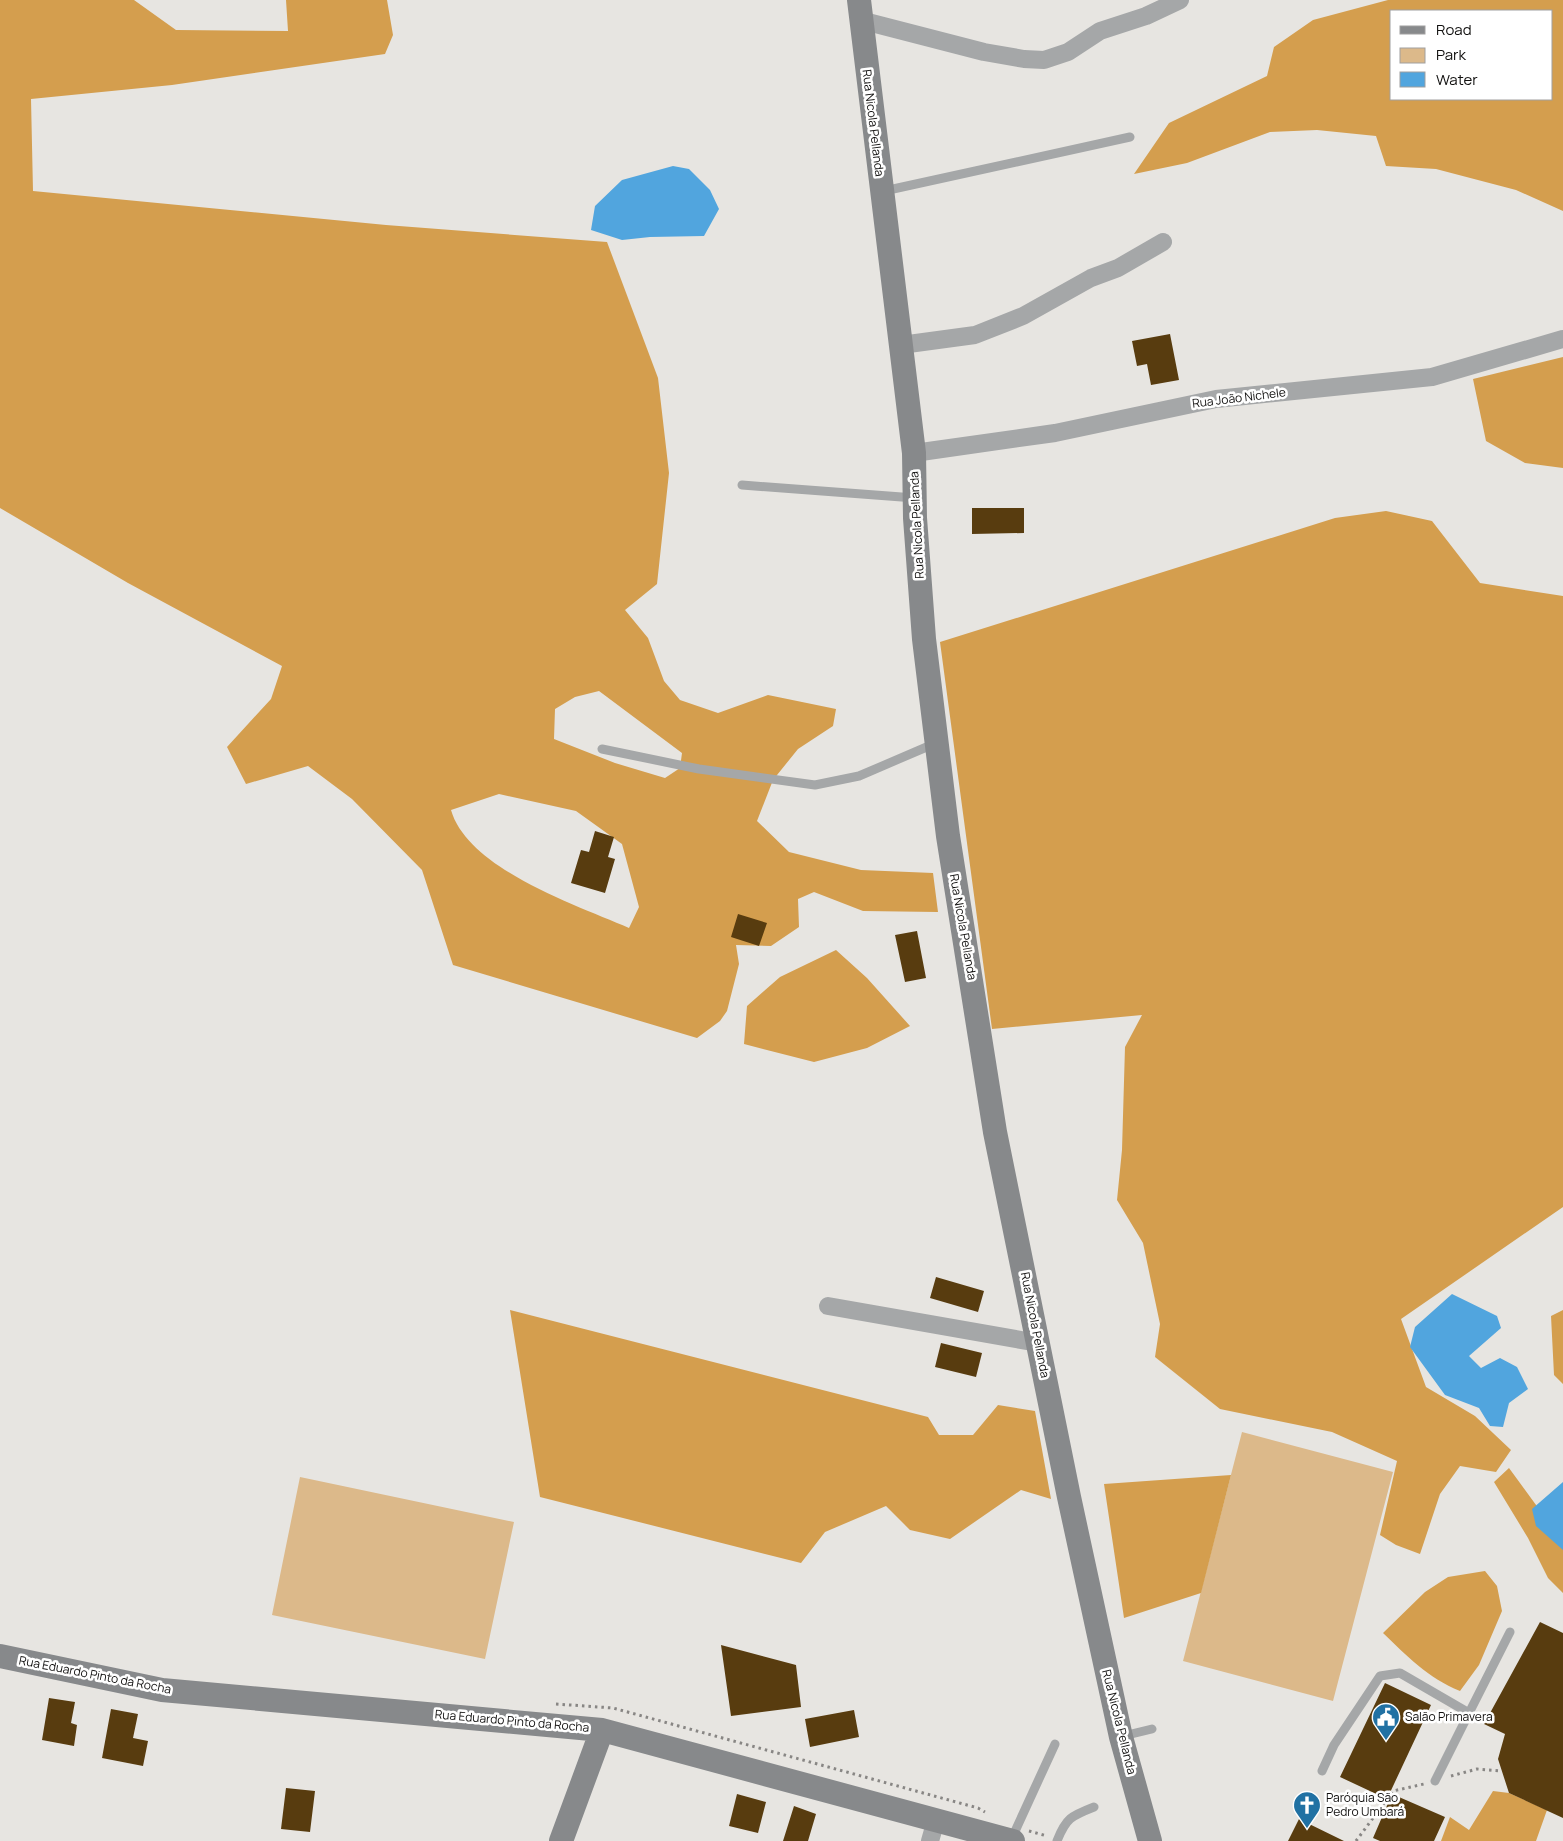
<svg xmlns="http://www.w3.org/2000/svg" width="1563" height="1841" viewBox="0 0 1563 1841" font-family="Manrope,sans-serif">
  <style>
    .green { fill: #dcb98a }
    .forest { fill: #d49e4e; fill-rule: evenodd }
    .water { fill: #51a5de }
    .building { fill: #583c0f }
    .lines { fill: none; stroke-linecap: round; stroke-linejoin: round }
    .path { stroke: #888684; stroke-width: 3; stroke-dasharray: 2.5 4; stroke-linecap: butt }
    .lane { stroke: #a5a7a8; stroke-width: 9 }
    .street { stroke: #a5a7a8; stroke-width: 18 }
    .secondary { stroke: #87898b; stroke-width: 24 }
    .labels { text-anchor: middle; stroke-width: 5; stroke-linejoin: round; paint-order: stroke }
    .street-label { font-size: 12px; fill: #11100f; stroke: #fff }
    .poi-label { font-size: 12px; fill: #11100f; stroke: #fff; text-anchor: start }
  </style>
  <rect width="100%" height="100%" fill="#e7e5e1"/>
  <path class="green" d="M1242 1432 1393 1472 1333 1701 1183 1661Z
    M300 1477 514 1522 485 1659 272 1615Z"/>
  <path class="forest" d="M0 0H134L176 30 288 31 286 0H387L393 35 385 54 172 85 31 99 33 191 386 225 607 242 658 378 669 473 657 584 625 610 648 638 664 681 680 700 718 713 768 695 836 709 833 726 798 749 773 780 757 821 789 852 861 870 933 873 938 912 863 911 814 892 798 899 799 927 771 946 736 945 739 964 727 1011 720 1021 697 1038 453 965 422 870 352 799 308 766 246 784 227 747 271 699 282 666 128 583 0 508ZM599 691 682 753 680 768 665 778 615 763 554 739 555 709 575 697ZM499 794 576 811 622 844 639 907 629 928C576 905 468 869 451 810Z
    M1388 0H1563V211L1516 190 1436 169 1386 166 1376 136 1317 130 1270 132 1187 163 1134 174 1169 123 1267 76 1274 47 1313 20ZM1392 11H1552V99H1392Z
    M1563 357V468L1525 463 1486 441 1473 379Z
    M1386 511 1432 521 1480 583 1563 596V1207L1401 1319 1426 1387 1475 1416 1511 1450 1496 1472 1460 1466 1440 1494 1420 1554 1396 1545 1380 1535 1397 1461 1332 1432 1220 1409 1155 1357 1160 1324 1143 1243 1117 1200 1122 1150 1125 1047 1142 1015 992 1029 940 642 1335 518Z
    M836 950 867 978 910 1026 867 1048 814 1062 744 1044 747 1006 780 977Z
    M510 1310 928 1417 939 1435H973L998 1405 1035 1411 1051 1499 1021 1490 950 1539 910 1530 886 1506 825 1532 801 1563 540 1497Z
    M1563 1310V1384L1554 1375 1551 1316Z
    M1509 1468 1563 1542V1593L1548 1578 1528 1538 1494 1482Z
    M1231 1475 1201 1593 1124 1618 1104 1484Z
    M1485 1571 1497 1586 1502 1611 1479 1665 1460 1691C1428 1678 1407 1656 1383 1633L1425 1592 1448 1577Z
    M1493 1791 1509 1793 1547 1810 1536 1841H1441L1450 1817 1469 1830Z"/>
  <path class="water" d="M673 166 689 169 710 190 719 209 704 236 650 237 622 240 591 230 595 206 622 180Z
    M1452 1294 1497 1316 1501 1328 1469 1356 1481 1368 1500 1358 1517 1367 1528 1389 1509 1403 1503 1427 1490 1426 1479 1408 1445 1395 1410 1347 1415 1327Z
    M1563 1482V1550L1536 1526 1532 1509Z"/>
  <path class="building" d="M1170 334 1179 380 1151 385 1147 364 1137 366 1132 341Z
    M972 508H1024V533L972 534Z
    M595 831 614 837 608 857 615 859 605 893 571 883 581 850 589 852Z
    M738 914 767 923 759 946 731 937Z
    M917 931 926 978 905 982 895 935Z
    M936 1277 984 1291 978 1312 930 1298Z
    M941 1343 982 1353 976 1377 935 1367Z
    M1540 1622 1563 1633V1818L1509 1793 1498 1759 1505 1734 1484 1724Z
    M721 1645 796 1665 801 1707 731 1716Z
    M1385 1683 1431 1705 1387 1799 1340 1777Z
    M49 1698 75 1702 71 1723 77 1725 74 1746 42 1740Z
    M111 1709 138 1714 133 1738 148 1741 143 1766 102 1758Z
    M854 1710 859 1737 810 1747 805 1719Z
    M286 1788 315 1791 310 1832 281 1829Z
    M737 1794 766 1802 758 1833 729 1826Z
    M1392 1794 1445 1817 1434 1841H1380L1373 1838Z
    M794 1806 816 1814 808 1841H783Z
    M1299 1819 1344 1841H1288Z"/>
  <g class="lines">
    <path class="path" d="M556 1704 613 1708 978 1808 985 1812
      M1451 1776 1477 1769 1502 1771
      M1029 1831 1047 1836
      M1356 1841 1393 1791 1424 1784"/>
    <path class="lane" d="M884 191 1130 137
      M742 485 915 498
      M602 749 699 769 815 785 859 776 936 743
      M1469 1713 1510 1632
      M1123 1736 1152 1729
      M1322 1771 1334 1745 1380 1676 1400 1673 1469 1713 1435 1781
      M1011 1840 1055 1744
      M1057 1841C1066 1818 1071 1816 1094 1807"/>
    <path class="street" d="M860 20 984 52 1024 59 1044 60 1068 52 1100 31 1146 16 1180 0
      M901 345 975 335 1023 316 1091 278 1118 268 1163 242
      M914 453 1055 433 1216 399 1432 377 1563 339
      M828 1306 1038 1343
      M930 1841 936 1820"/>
    <path class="secondary" d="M859 0 914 453 915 518 924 639 948 836 995 1132 1069 1497 1121 1737 1150 1841
      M0 1656 162 1690 602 1730 1013 1841
      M561 1841 602 1730"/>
  </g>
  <defs>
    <g id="civic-pin" transform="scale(1.4375)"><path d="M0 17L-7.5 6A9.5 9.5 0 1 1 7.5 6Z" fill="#2171a3" stroke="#fff"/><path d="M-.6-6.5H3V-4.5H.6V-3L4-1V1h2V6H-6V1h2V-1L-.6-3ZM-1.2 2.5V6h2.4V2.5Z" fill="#fff"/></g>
    <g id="church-pin" transform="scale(1.4375)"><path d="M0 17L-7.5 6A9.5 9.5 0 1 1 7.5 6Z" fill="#2171a3" stroke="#fff"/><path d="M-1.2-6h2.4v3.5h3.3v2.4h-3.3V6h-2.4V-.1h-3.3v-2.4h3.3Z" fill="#fff"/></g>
  </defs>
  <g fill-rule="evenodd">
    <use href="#civic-pin" x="1386" y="1717"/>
    <use href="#church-pin" x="1307" y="1805"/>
  </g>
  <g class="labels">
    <g class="street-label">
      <text transform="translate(873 123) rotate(83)" y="4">Rua Nicola Pellanda</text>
      <text transform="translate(1239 398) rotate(-7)" y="4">Rua João Nichele</text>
      <text transform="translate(917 525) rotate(-93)" y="4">Rua Nicola Pellanda</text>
      <text transform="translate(963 927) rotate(80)" y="4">Rua Nicola Pellanda</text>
      <text transform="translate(1035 1325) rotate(79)" y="4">Rua Nicola Pellanda</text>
      <text transform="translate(95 1675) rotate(11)" y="4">Rua Eduardo Pinto da Rocha</text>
      <text transform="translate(512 1721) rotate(5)" y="4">Rua Eduardo Pinto da Rocha</text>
      <text transform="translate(1119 1722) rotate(76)" y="4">Rua Nicola Pellanda</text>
    </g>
    <g class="poi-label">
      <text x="1405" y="1721">Salão Primavera</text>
      <text x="1326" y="1802">Paróquia São<tspan x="1326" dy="14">Pedro Umbará</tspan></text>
    </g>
  </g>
  <rect x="1390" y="10" width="162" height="90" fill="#ffffff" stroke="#a09f9f"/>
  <rect x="1400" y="26" width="25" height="8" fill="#87898b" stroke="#a09f9f"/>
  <text x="1436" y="35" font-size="15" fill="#11100f">Road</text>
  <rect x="1400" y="48" width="25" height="15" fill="#dcb98a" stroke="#a09f9f"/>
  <text x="1436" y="60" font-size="15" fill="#11100f">Park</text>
  <rect x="1400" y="72" width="25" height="15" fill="#51a5de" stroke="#a09f9f"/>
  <text x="1436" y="85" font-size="15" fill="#11100f">Water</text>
</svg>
